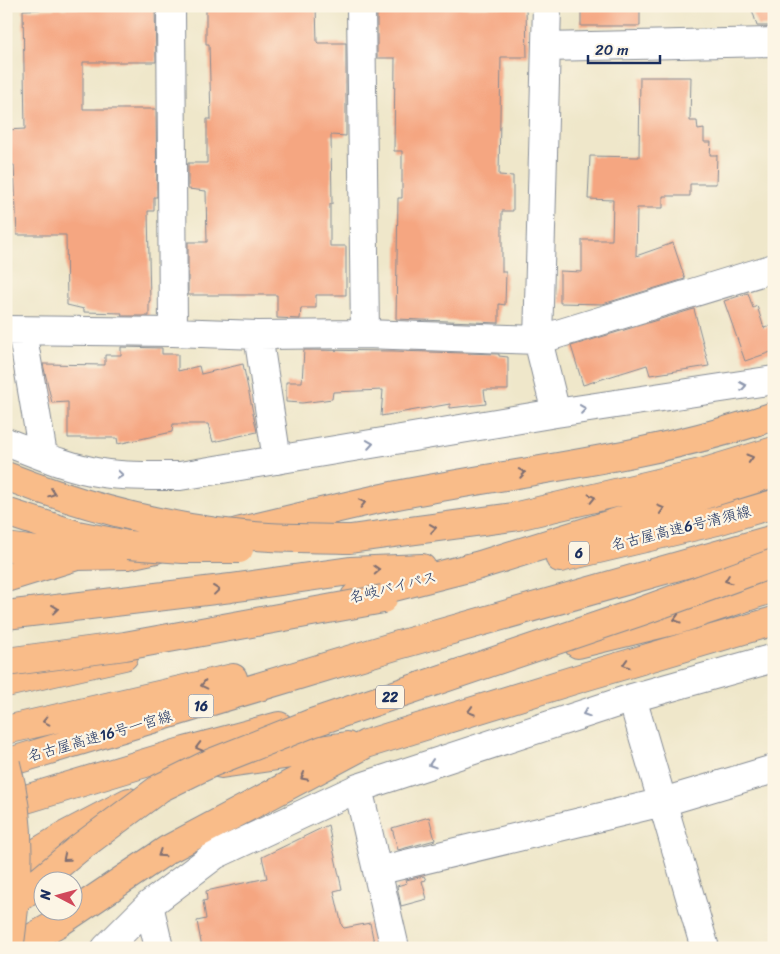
<svg xmlns="http://www.w3.org/2000/svg" width="780" height="954" viewBox="0 0 780 954" font-family="Sriracha,'Klee One',sans-serif">
  <style>
    .building { fill: #f5a681 }
    .lines { fill: none; stroke-linecap: round; stroke-linejoin: round }
    .minor-casing { stroke: #858b94; stroke-width: 30 }
    .highway-casing { stroke: #858b94; stroke-width: 30 }
    .minor { stroke: #fff; stroke-width: 28 }
    .highway { stroke: #f9bc89; stroke-width: 28 }
    .highway-bridge-casing { stroke: #858b94; stroke-width: 30; stroke-linecap: butt }
    .highway-bridge { stroke: #f9bc89; stroke-width: 28 }
    .oneway { stroke: #8d97ae }
    .oneway2 { stroke: #7f6e71 }
    .labels { text-anchor: middle; stroke-width: 4.5; stroke-linejoin: round; paint-order: stroke }
    .shield { fill: #fcf5e5; stroke: #5e6a86; stroke-width: 1 }
    .shield-label { font-size: 14px; font-weight: bold; fill: #1b2f5e }
    .street-label { font-size: 15px; fill: #1b2f5e; stroke: #fcf5e5 }
  </style>
  <rect width="100%" height="100%" fill="#fcf5e5"/>
  <filter id="ink" filterUnits="userSpaceOnUse"><feTurbulence type="fractalNoise" baseFrequency=".02" numOctaves="2"/><feDisplacementMap in="SourceGraphic" scale="10" xChannelSelector="R" yChannelSelector="G"/><feConvolveMatrix kernelMatrix="1 2 1 2 8 2 1 2 1" color-interpolation-filters="sRGB"/></filter>
  <filter id="wash" filterUnits="userSpaceOnUse"><feTurbulence type="fractalNoise" baseFrequency=".0096" numOctaves="4" result="noise"/><feDisplacementMap in="SourceGraphic" scale="20" xChannelSelector="R" yChannelSelector="G"/><feGaussianBlur stdDeviation="1.12" result="paint"/><feColorMatrix in="noise" values="0 0 0 0 0 0 0 0 0 0 0 0 0 0 0 0 0 1.4 0 .05"/><feComposite in="paint" operator="in"/></filter>
  <g filter="url(#wash)">
    <rect width="100%" height="100%" fill="#efe7ca"/>
    <g id="blocks">
      <path class="building" d="M86 6H155L156 62H83V109H156L157 197H154V211H148L150 301H149V316H121L122 313 84 312V309L67 305 66 235H17L14 165H6V130L25 129 23 10 86 8Z
        M206 6H316L317 42 318 43H346V136L331 135 332 204H330V246H346V295H316V308H301L300 319 277 318V295H188V242H207L206 191 188 189V163H207V119H211L209 44H206Z
        M581 6H640V26H581Z
        M751 6H774V26H757Z
        M526 7 527 57H501L499 175 513 176V211H502V272H506L505 305 499 304V323L396 319 398 198H402V151H394L395 58H377V8Z
        M640 77H691L690 121H697L698 130 704 129V142H711L710 155H717L716 184H690V196H663V208H637L636 256 673 243 685 279 603 304 560 303V271L582 272V240H612L613 200 588 199 590 156 639 157Z
        M748 293 753 308 757 306 764 328 774 325V351L745 361 724 301Z
        M694 309 709 366 650 375 647 365 583 385 571 346Z
        M121 347 162 348V354H178V371L199 366 201 374 243 364 257 432 213 442 208 424H173L172 432 118 444 117 438H68V402L52 403 43 364 105 365V355H121Z
        M304 350 395 351 499 354V356L508 357V390H484L486 404 450 408V404L381 416 383 390 333 392 332 399 302 403 286 402V382H302Z
        M429 817 435 840 398 850 392 828Z
        M328 825 342 889 334 891 342 926 344 928 370 923 375 948H202L197 921 206 919 203 901 207 900 206 891 267 878 262 857Z
        M424 876 426 880 422 881 427 899 401 906 397 886 407 883 406 880Z"/>
    </g>
  </g>
  <g filter="url(#ink)">
    <use href="#blocks" fill-opacity="0" stroke="#858b94" stroke-width="1"/>
    <g class="lines">
      <g class="minor-casing">
        <path id="minor" d="M171 6 173 332
          M361 6 365 334
          M547 6 538 340 556 413
          M546 47 774 42
          M6 330 173 332 258 335 365 334 538 340 774 268
          M22 331 43 455
          M258 335 277 460
          M6 442C37 454 69 468 102 473 128 477 154 476 180 476L556 413 774 380
          M632 698 705 948
          M358 788 395 948
          M377 871 663 802 774 769
          M149 905 159 948
          M106 948 149 905 215 855 358 788 632 698 774 658"/>
      </g>
      <g class="highway-casing">
        <path id="highway" d="M6 512 77 535 123 544
          M237 532C289 520 340 507 392 496 519 471 650 458 774 416
          M350 539 513 517 705 472 774 451
          M6 547 67 555
          M560 558 717 521 774 504
          M6 578 77 556 128 555 156 549
          M355 597 480 565 774 473
          M6 615 231 588 350 571 422 568
          M578 644 677 620 774 588
          M6 683 124 656
          M6 730 233 678
          M6 763 395 646 774 539
          M221 764 347 746
          M6 805 185 751 279 726
          M6 871 66 835 129 802
          M14 948 60 922 167 850 366 744 587 676 774 621"/>
      </g>
      <use href="#minor" class="minor"/>
      <use href="#highway" class="highway"/>
      <g class="highway-bridge-casing">
        <path id="highway-bridge" d="M6 476C82 506 162 527 243 535 278 539 314 538 350 539
          M128 545 183 549H239
          M6 662 125 646 383 599
          M6 764C20 814 20 866 13 917 12 927 11 938 9 948
          M6 909 78 849 160 788 211 763 312 723 642 611 774 563"/>
      </g>
      <use href="#highway-bridge" class="highway-bridge"/>
    </g>
    <defs><path id="oneway-chevron" d="M-2-3.5L2.5 0L-2 3.5" fill="none" stroke-width="1.6" stroke-linecap="round" stroke-linejoin="round" transform="scale(1.25)"/></defs>
    <g class="oneway">
      <use href="#oneway-chevron" transform="translate(743 386) rotate(-9)"/>
      <use href="#oneway-chevron" transform="translate(583 409) rotate(-8)"/>
      <use href="#oneway-chevron" transform="translate(370 444) rotate(-9)"/>
      <use href="#oneway-chevron" transform="translate(120 475) rotate(6)"/>
      <use href="#oneway-chevron" transform="translate(586 713) rotate(162)"/>
      <use href="#oneway-chevron" transform="translate(432 764) rotate(162)"/>
    </g>
    <g class="oneway2">
      <use href="#oneway-chevron" transform="translate(750 458) rotate(-16)"/>
      <use href="#oneway-chevron" transform="translate(522 473) rotate(-10)"/>
      <use href="#oneway-chevron" transform="translate(52 493) rotate(19)"/>
      <use href="#oneway-chevron" transform="translate(592 498) rotate(-13)"/>
      <use href="#oneway-chevron" transform="translate(362 503) rotate(-13)"/>
      <use href="#oneway-chevron" transform="translate(661 509) rotate(-17)"/>
      <use href="#oneway-chevron" transform="translate(433 528) rotate(-8)"/>
      <use href="#oneway-chevron" transform="translate(377 570) rotate(-3)"/>
      <use href="#oneway-chevron" transform="translate(728 580) rotate(160)"/>
      <use href="#oneway-chevron" transform="translate(216 590) rotate(-7)"/>
      <use href="#oneway-chevron" transform="translate(55 609) rotate(-7)"/>
      <use href="#oneway-chevron" transform="translate(677 619) rotate(164)"/>
      <use href="#oneway-chevron" transform="translate(626 664) rotate(164)"/>
      <use href="#oneway-chevron" transform="translate(204 685) rotate(167)"/>
      <use href="#oneway-chevron" transform="translate(471 711) rotate(163)"/>
      <use href="#oneway-chevron" transform="translate(46 721) rotate(167)"/>
      <use href="#oneway-chevron" transform="translate(199 747) rotate(165)"/>
      <use href="#oneway-chevron" transform="translate(304 777) rotate(152)"/>
      <use href="#oneway-chevron" transform="translate(161 854) rotate(146)"/>
      <use href="#oneway-chevron" transform="translate(66 858) rotate(140)"/>
    </g>
  </g>
  <g class="labels">
    <g class="shield">
      <rect x="569" y="541.5" width="20" height="23" rx="4"/>
      <rect x="376" y="685.5" width="28" height="23" rx="4"/>
      <rect x="188.5" y="694.5" width="25" height="23" rx="4"/>
    </g>
    <g class="shield-label">
      <text x="579" y="558">6</text>
      <text x="390" y="702">22</text>
      <text x="201" y="711">16</text>
    </g>
    <g class="street-label">
      <text transform="translate(681 528) rotate(-14)" y="5">名古屋高速6号清須線</text>
      <text transform="translate(393 587) rotate(-14)" y="5">名岐バイパス</text>
      <text transform="translate(100 736) rotate(-16)" y="5">名古屋高速16号一宮線</text>
    </g>
  </g>
  <rect width="780" height="954" fill="none" stroke="#fcf5e5" stroke-width="25"/>
  <g transform="translate(58 896) rotate(276)"><circle r="24" fill="#fcf5e5" stroke="#a2a6af"/>
  <path d="M0-4L9 19L0 12L-9 19Z" fill="#d1495b"/>
  <text y="-8" font-size="14" font-weight="bold" text-anchor="middle" fill="#1b2f5e">N</text>
  </g>
  <path d="M588 55v8h72v-8" fill="none" stroke="#1b2f5e" stroke-width="2.5"/>
  <text x="595" y="55" font-size="15" fill="#1b2f5e" stroke="#fcf5e5" stroke-width="4" paint-order="stroke">20 m</text>
</svg>
